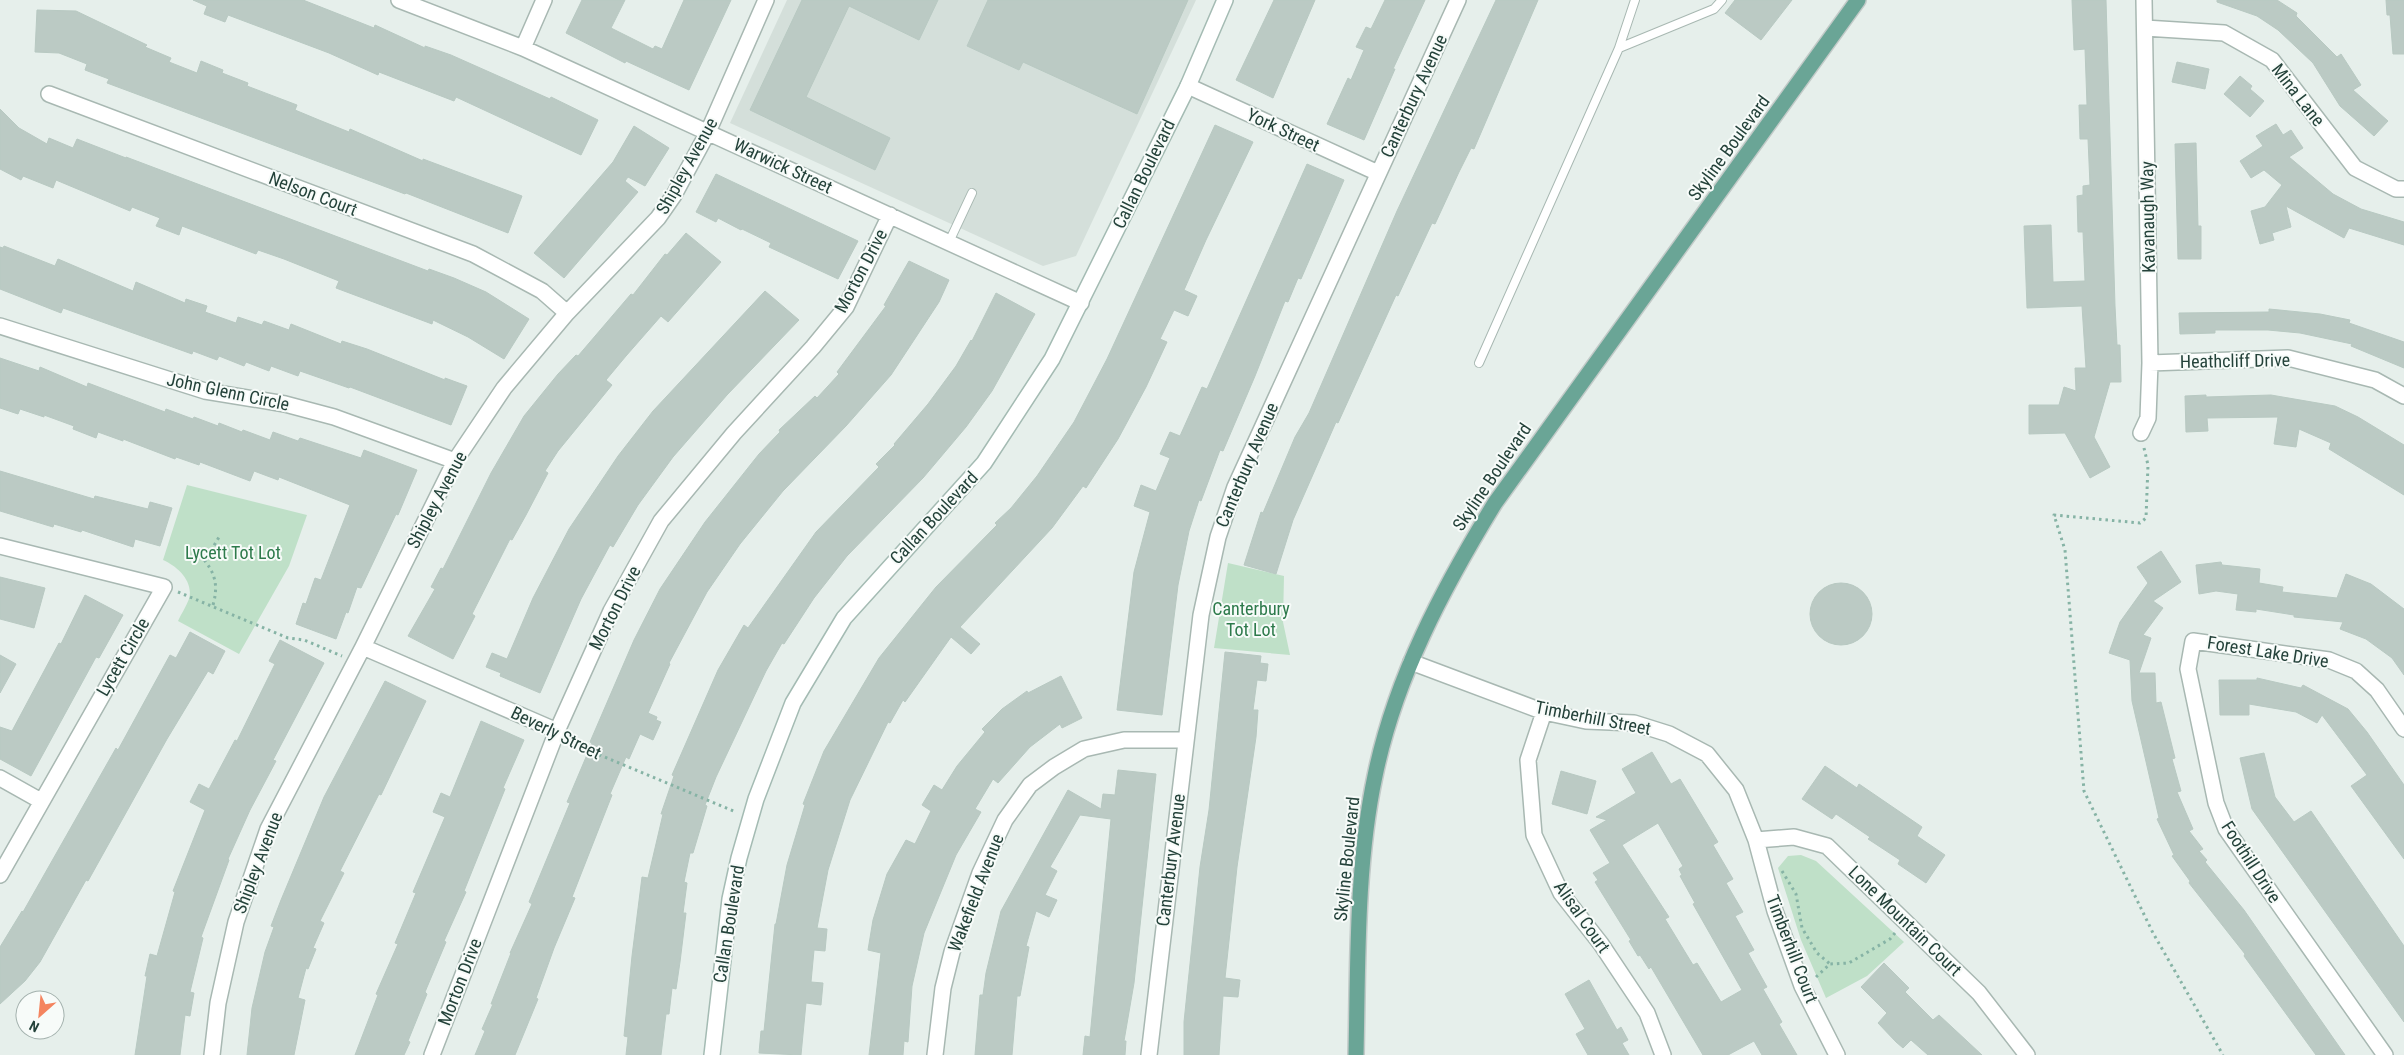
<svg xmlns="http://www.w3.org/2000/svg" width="2404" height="1055" viewBox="0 0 2404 1055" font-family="'Roboto Condensed',sans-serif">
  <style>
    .built { fill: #d4dfda }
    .green { fill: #bfe0c8 }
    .building { fill: #bbcac4; stroke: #b8c9c2; fill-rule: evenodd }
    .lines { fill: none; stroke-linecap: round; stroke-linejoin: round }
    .lane-casing { stroke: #a8b8b2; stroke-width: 10 }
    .street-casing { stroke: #a8b8b2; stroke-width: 18 }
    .secondary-casing { stroke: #a4bbb3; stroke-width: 18 }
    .primary-casing { stroke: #c2cac8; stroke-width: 18 }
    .path { stroke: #86b3a5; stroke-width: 3; stroke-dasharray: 2.5 4; stroke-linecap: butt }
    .lane { stroke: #fff; stroke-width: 8 }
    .street { stroke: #fff; stroke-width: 15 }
    .secondary { stroke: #fff; stroke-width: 15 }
    .primary { stroke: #6aa596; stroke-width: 15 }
    .labels { text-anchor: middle; stroke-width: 4; stroke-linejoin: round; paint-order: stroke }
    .street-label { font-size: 18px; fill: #24423a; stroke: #f7fbf9 }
    .park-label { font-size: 18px; fill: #2d7a4b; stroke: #f7fbf9 }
  </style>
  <rect width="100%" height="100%" fill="#e6efeb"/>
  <path class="built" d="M787 0H1196L1076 256 1043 266 730 123Z"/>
  <path class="green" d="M187 485 307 515 289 566 239 654 178 621C181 614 186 607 189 599 194 581 177 566 163 560Z
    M1228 563 1284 576 1283 622 1290 655 1214 648Z
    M1801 855 1816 861 1904 942 1867 976 1826 998 1801 940 1778 868 1788 856Z"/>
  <path class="building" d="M193 0H303L374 28 375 25 425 48V46L451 55 550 99 551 97 598 120 581 155 456 97 454 101 379 72 378 75 329 53 228 15 225 22 204 14 207 6Z
    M582 0H625L611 28 653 49 655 46 662 49 684 0H731L689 90 626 61 625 63 566 33Z
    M802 0H938L919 40 849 6 806 97 890 138 875 170 750 110Z
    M988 0H1188L1137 114 1023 62 1019 70 967 46Z
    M1274 0H1315L1273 98 1236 80Z
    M1385 0H1425L1393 69H1395L1364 140 1327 124 1348 78 1351 80 1364 50 1356 47 1366 27 1371 29Z
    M1496 0H1538L1474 149 1471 148 1459 172 1435 224 1432 223 1398 296 1396 295 1338 423 1336 422 1293 520 1276 574 1244 565 1261 512 1263 513 1295 437 1309 413 1397 211Z
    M1735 0H1792L1761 40 1725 13Z
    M2072 0H2106L2115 306 2117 345H2120L2121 382H2110L2094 437 2110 467 2090 478 2065 433 2029 434V405H2059L2064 387 2076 391 2075 368H2086L2082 306 2027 308 2024 226 2051 225 2053 282 2085 281 2083 232H2078L2077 196 2083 195V186L2090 185 2088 139H2080L2079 105H2087L2085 49 2074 50Z
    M2217 0H2277L2297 13 2296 16 2337 57 2341 54 2361 85 2353 90 2388 121 2374 136 2340 106 2313 63 2278 30 2257 16 2217 2Z
    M2386 0H2404V54H2393L2390 15H2387Z
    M37 10 76 11 147 45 145 47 171 58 169 62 197 73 201 61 223 70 222 73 248 83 247 86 297 105 295 110 319 120 349 132 350 129 423 161V159L522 196 508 233 406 193 405 194 107 83 109 79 85 70 87 64 59 53 35 52Z
    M2177 62 2209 69 2205 89 2172 82Z
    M2240 76 2252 86 2250 89 2264 101 2250 117 2224 94Z
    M0 109 19 128 47 144 49 138 73 148 77 139 126 158V157L428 271 429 269 454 278 486 292 529 319 504 359 468 337 433 320 432 324 336 288 339 281 284 259 258 250 256 254 182 226 179 235 156 226 160 218 132 207 130 211 56 180 53 188 23 176 21 180 0 169Z
    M2276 124 2283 135 2291 130 2303 148 2289 157 2333 194 2361 209 2404 222V245L2349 228 2344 238 2286 206 2291 227 2272 233 2274 240 2260 244 2251 211 2265 207 2282 185 2264 170 2251 178 2240 161 2263 146 2256 136Z
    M1215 125 1253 142 1206 240 1184 290 1197 296 1188 316 1174 310 1160 339 1167 342 1146 387 1118 439 1086 488 1083 486 1052 528 960 627 980 644 971 654 951 637 905 702 903 700 890 723 888 722 850 800 828 870 817 928 827 929 825 951 814 950 811 982 823 983 821 1005 806 1003 801 1055 759 1053 761 1031H764L775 924H776L787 865 805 805 803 804 824 751 879 658 936 587 997 525 995 523 1011 508 1037 476 1074 422 1107 359Z
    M634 126 669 148 645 186 628 177 625 181 638 192 564 278 534 253 613 162Z
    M2196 143 2198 226H2201V259H2178L2175 144Z
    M1307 164 1344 180 1301 279 1298 278 1288 302 1285 301 1255 376 1223 451 1220 450 1201 501 1199 500 1189 531 1178 585 1162 715 1117 710 1134 572 1150 512 1134 506 1141 485 1156 491 1170 458 1160 454 1170 432 1180 436 1202 387 1207 389Z
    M716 174 858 241 838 279 769 247 771 243 742 229 741 230 718 218 716 222 696 212Z
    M686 233 721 262 668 322 661 316 626 356 606 380 612 385 558 451 545 471 548 473 526 515 512 540 510 539 472 614 475 616 453 659 408 636 435 589 431 587 441 568 443 569 491 473 524 416 558 374 576 355 578 356 631 294 633 295 665 254 667 255Z
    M4 246 55 266 58 259 133 291 136 282 185 303 186 299 207 306 205 312 236 323 238 317 262 325 264 321 289 330 291 324 341 344 342 341 367 349 445 380V378L467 386 451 425 350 387 349 388 300 371 298 376 271 366 269 371 246 362 244 366 219 356 217 360 193 351 192 354 63 308 61 313 0 289V247L3 248Z
    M909 261 949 280 939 302 891 375 846 426 783 491 740 544 707 592 669 663 670 664 648 713 657 717 656 720 661 722 653 740 640 734 629 759 626 757 610 794 612 795 572 897 575 898 554 948 536 998 538 999 515 1055H475L485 1031 482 1029 493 1004H491L511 953H510L532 904 529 902 570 803 567 802 592 743 590 742 634 640 660 589 705 522 759 454 780 432 779 430 815 396 817 398 839 374 837 372 886 306 884 305Z
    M765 291 799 320 727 395 673 457 638 505 613 547 610 545 581 599 540 693 500 676 501 673 486 667 492 653 507 659 533 598 569 529 618 456 653 411Z
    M996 293 1035 314 992 391 966 427 923 478 847 556 814 598 784 644 782 643 766 671 716 777 705 805 707 806 693 853H690L684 882 687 883 683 913H686L680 962 676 989 672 988 669 1014H666L661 1055H626L628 1037 624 1036 632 956 642 877 648 878 663 814H661L674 776 672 775 718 670 744 625 748 628 816 532 879 467 876 464 895 445 894 444 928 404 956 366 971 340 972 341Z
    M2269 309 2320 314 2350 320 2349 323 2404 342V368L2351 346 2352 344 2300 333 2268 330H2215V333L2180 334 2179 313 2269 312Z
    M0 358 39 371 40 367 87 387 88 383 165 412 166 409 193 419 194 417 218 426 219 423 242 432 243 430 270 440 273 432 298 441 300 438 361 458 364 450 417 470 398 515 396 514 361 588 357 587 348 613 346 612 336 639 296 624 303 603 306 604 315 578 321 580 350 505 279 477 278 480 254 471 250 481 200 462 199 465 176 457 175 459 123 439V441L98 432 96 438 73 429 74 426 44 415V417L20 409 18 414 0 408Z
    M2206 395V397L2271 395 2335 406 2358 417 2404 445V495L2329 449 2331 443 2299 429 2296 447 2274 444 2278 417 2207 418 2208 431 2186 432 2185 396Z
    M0 471 94 499 95 496 148 509 150 502 172 508 160 546 135 539 133 547 82 530 81 532 54 524 53 527 0 511Z
    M2161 551 2181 582 2153 601 2163 608 2143 635 2151 638 2139 673H2155L2156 703 2161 702 2175 758 2172 759 2181 791 2177 792 2193 829 2189 831 2203 849 2199 851 2207 860 2205 862 2244 910 2345 1055H2316L2244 956 2245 954 2189 883 2190 881 2172 856 2174 855 2157 819 2159 818 2132 701 2130 660 2109 653 2120 622 2148 583 2137 567Z
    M2221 562 2222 565 2260 569 2259 583 2283 587 2282 592 2337 598 2346 574 2371 584 2404 609V675L2392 658 2366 639 2340 629 2343 622 2294 617V615L2256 609V612L2236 610 2238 594 2216 591 2199 594 2196 565Z
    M0 577 45 588 34 628 0 619Z
    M1810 614a31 31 0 1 1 62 0a31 31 0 1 1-62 0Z
    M85 595 123 615 99 658 96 657 31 776 0 759V727L12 731 59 643 61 644Z
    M190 632 225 651 213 674 208 671 167 739 88 881 86 880 40 962 25 981 0 1004V947L22 911 23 912 116 748 118 750 170 655 176 658Z
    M280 640 324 663 273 760 276 761 250 810 228 859 229 860 201 937 203 938 190 992 194 993 190 1016 185 1015 180 1055H135L147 976H145L150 954 157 956 175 892 173 891 205 810 190 802 199 784 209 789 235 740 237 741 275 664 269 661Z
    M1225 652 1261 656 1260 663 1268 664 1266 681 1257 680 1253 710H1258L1256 737 1237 867 1225 978 1240 980 1238 997 1223 996 1219 1055H1184V1022L1200 867 1209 810Z
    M0 655 16 664 0 693Z
    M1061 676 1082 718 1062 728 1060 724 1030 747 998 783 993 779 975 809 981 812 956 855 924 933 912 986 908 1042 904 1041 903 1055H869L881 953 868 950 873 920 887 874 906 840 915 844 931 811 922 805 934 785 942 790 957 766 985 732 982 729 1002 709 1027 691 1028 693Z
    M2257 678 2301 688 2303 685 2348 709 2367 732 2404 785V859L2351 786 2367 775 2322 715 2317 723 2296 712 2249 704V715H2220L2219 680H2257Z
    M385 681 426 701 381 795 379 794 340 871 344 873 320 921 324 923 313 948 316 949 308 969 306 968 298 998 305 1000 294 1055H247L252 1008 265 952 274 927 271 926 281 900 324 797Z
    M481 721 524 740 503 788 505 789 464 891 466 892 444 941 446 942 425 992 427 994 408 1041 410 1042 404 1055H355L378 995 376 994 398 944 395 943 416 893 413 892 445 817 433 812 441 793 450 797Z
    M1652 752 1671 784 1680 779 1718 842 1713 845 1733 879 1726 883 1743 912 1735 916 1754 950 1748 953 1767 987 1763 989 1782 1022 1779 1024 1797 1055H1762L1754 1041 1728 1055H1703L1651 967 1649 969 1640 955 1638 956 1629 941 1631 940 1595 882 1598 880 1593 873 1610 863 1590 830 1607 820 1596 817 1636 793 1622 769ZM1658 823 1683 866 1679 869 1682 875 1680 876 1695 903 1693 904 1742 990 1721 1002 1697 963 1693 965 1665 919 1669 917 1622 845Z
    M2264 753 2275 797 2294 822 2311 811 2404 946V1022L2252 809 2240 758Z
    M1825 766 1857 788 1859 784 1922 827 1917 836 1945 855 1926 883 1898 864 1900 860 1868 839 1870 837 1836 814 1832 819 1802 799Z
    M1118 770 1156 774 1134 983 1124 1041H1126L1125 1055H1083L1085 1036 1090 1037 1111 819 1080 815 1050 867 1057 871 1045 895 1057 900 1049 917 1036 911 1026 946 1029 947 1020 996H1017L1012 1055H975L980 995H983L986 973 1001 911 1068 790 1101 809 1103 794 1115 795Z
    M1561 771 1596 781 1587 814 1552 804Z
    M1884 963 1909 988 1905 992 1933 1020 1939 1015 1982 1055H1928L1911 1040 1903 1048 1896 1042 1878 1023 1887 1013 1861 987Z
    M1589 980 1617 1030 1621 1027 1628 1040 1622 1043 1629 1055H1588L1576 1034 1585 1029 1565 994Z"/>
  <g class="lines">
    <g class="lane-casing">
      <path id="lane" d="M1619 48 1635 0
        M949 242 972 193
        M1479 363 1619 48 1714 9 1722 0"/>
    </g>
    <g class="street-casing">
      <path id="street" d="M399 0 523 48 1081 303
        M2145 28 2224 33 2272 60 2355 168 2396 189H2404
        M523 48 544 0
        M1188 86 1378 173
        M49 94 473 254 542 291 567 313
        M0 326 205 391 285 404 334 417 455 461
        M2150 363 2288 358 2375 380 2404 396
        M2141 433 2148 418 2150 363 2144 0
        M0 546 164 587 0 875
        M363 647 557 731
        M1411 662 1544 712 1586 721 1634 723 1669 734 1707 754 1736 790 1756 840 1775 911 1802 986 1837 1055
        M1544 712 1528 760 1534 835 1561 893 1601 944 1647 1013 1663 1055
        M0 778 41 801
        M1756 840 1794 837 1827 846 1979 993 2027 1055
        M212 1055 218 1003 236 922 268 829 363 647 455 461 504 388 567 313 658 218 674 195 708 132 766 0
        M432 1055 557 731 611 611 661 521 734 433 813 347 846 307 890 215
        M935 1055 943 988 952 952 980 873 1005 820 1030 785 1054 767 1084 749 1124 740H1184
        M1149 1055 1201 615 1218 537 1235 487 1458 0
        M2385 1055 2226 829 2216 803 2188 669 2193 641 2329 660 2356 671 2377 690 2404 729"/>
    </g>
    <g class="secondary-casing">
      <path id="secondary" d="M712 1055 730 899 739 858 756 799 793 703 844 618 984 463 1052 359 1188 86 1225 0"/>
    </g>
    <g class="primary-casing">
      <path id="primary" d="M1356 1055C1358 964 1356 865 1375 776 1395 678 1443 588 1495 503L1858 0"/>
    </g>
    <path class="path" d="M2144 448 2148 465 2146 518 2140 523 2054 515 2065 550 2084 791 2153 933 2223 1055
      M178 592 288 638 304 640 342 656
      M213 605C218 587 216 575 205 561L219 537
      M569 742 736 812
      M1782 871 1796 894 1802 928 1817 953 1830 964
      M1816 977 1830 964 1849 963 1890 939 1895 933"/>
    <use href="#lane" class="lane"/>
    <use href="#street" class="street"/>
    <use href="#secondary" class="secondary"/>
    <use href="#primary" class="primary"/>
  </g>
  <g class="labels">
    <g class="street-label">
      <text transform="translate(2298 95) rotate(52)" y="6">Mina Lane</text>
      <text transform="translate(1414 96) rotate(-65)" y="6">Canterbury Avenue</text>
      <text transform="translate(1283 130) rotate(25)" y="6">York Street</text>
      <text transform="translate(1729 148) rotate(-54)" y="6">Skyline Boulevard</text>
      <text transform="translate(687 166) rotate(-61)" y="6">Shipley Avenue</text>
      <text transform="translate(783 166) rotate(25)" y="6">Warwick Street</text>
      <text transform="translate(1144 174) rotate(-64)" y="6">Callan Boulevard</text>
      <text transform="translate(313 194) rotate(21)" y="6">Nelson Court</text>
      <text transform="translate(2148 217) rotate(-91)" y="6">Kavanaugh Way</text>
      <text transform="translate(861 271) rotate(-62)" y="6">Morton Drive</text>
      <text transform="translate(2235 361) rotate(-1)" y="6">Heathcliff Drive</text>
      <text transform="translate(228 392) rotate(12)" y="6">John Glenn Circle</text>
      <text transform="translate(1247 465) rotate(-67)" y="6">Canterbury Avenue</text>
      <text transform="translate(1492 477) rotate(-56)" y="6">Skyline Boulevard</text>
      <text transform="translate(437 500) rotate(-62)" y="6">Shipley Avenue</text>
      <text transform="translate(934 518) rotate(-47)" y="6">Callan Boulevard</text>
      <text transform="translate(615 608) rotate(-63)" y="6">Morton Drive</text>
      <text transform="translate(2268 652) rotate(9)" y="6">Forest Lake Drive</text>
      <text transform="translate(123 657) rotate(-60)" y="6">Lycett Circle</text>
      <text transform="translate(1593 718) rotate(11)" y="6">Timberhill Street</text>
      <text transform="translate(556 733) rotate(26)" y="6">Beverly Street</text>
      <text transform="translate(1347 859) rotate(-84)" y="6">Skyline Boulevard</text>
      <text transform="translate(1171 860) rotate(-83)" y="6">Canterbury Avenue</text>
      <text transform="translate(2251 862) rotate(57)" y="6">Foothill Drive</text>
      <text transform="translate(258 863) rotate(-69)" y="6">Shipley Avenue</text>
      <text transform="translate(976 893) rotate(-69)" y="6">Wakefield Avenue</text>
      <text transform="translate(1582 917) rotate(55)" y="6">Alisal Court</text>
      <text transform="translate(1905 921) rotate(44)" y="6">Lone Mountain Court</text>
      <text transform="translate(729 924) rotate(-81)" y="6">Callan Boulevard</text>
      <text transform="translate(1792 949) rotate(69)" y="6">Timberhill Court</text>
      <text transform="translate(460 982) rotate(-69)" y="6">Morton Drive</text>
    </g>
    <g class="park-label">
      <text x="233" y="559">Lycett Tot Lot</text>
      <text x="1251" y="615">Canterbury<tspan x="1251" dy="21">Tot Lot</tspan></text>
    </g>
  </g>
  <g transform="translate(40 1015) rotate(207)"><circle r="24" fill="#f7fbf9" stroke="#a3b1ad"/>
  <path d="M0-4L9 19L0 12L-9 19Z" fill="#f4845f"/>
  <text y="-8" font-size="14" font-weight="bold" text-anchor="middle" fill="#24423a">N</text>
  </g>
</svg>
